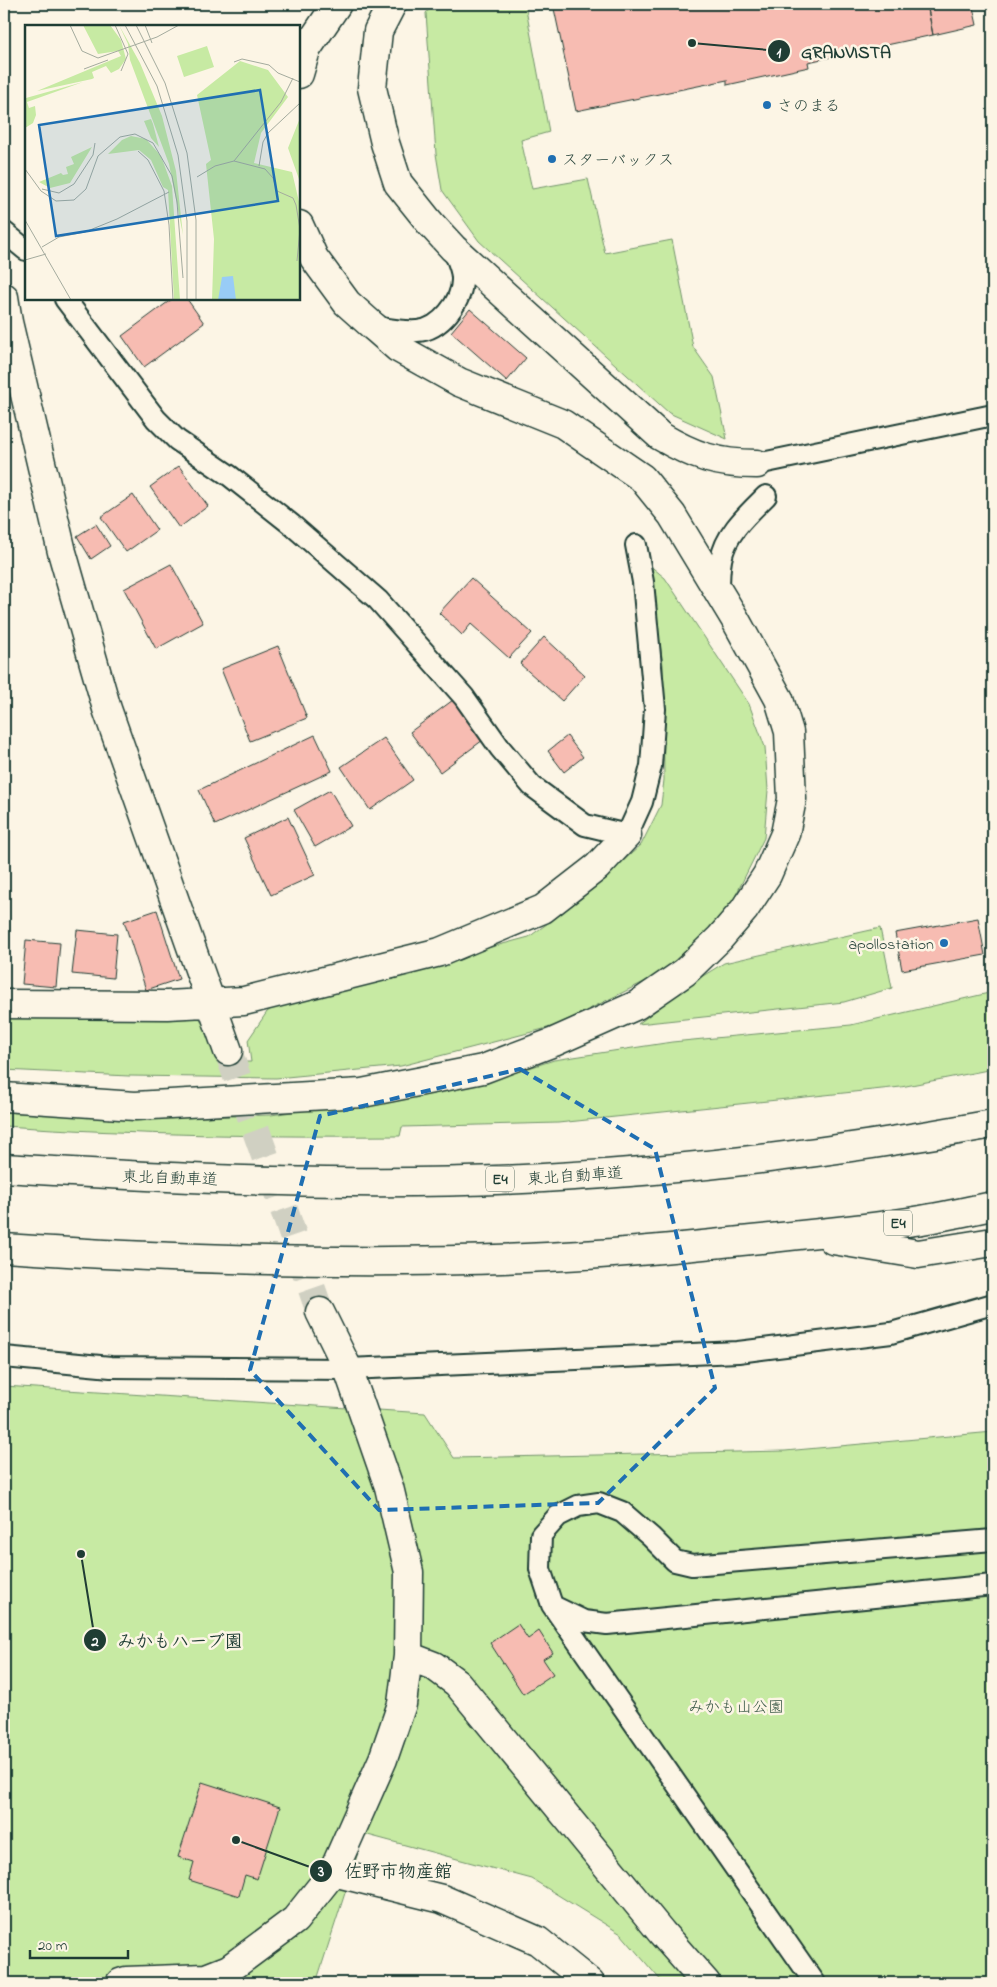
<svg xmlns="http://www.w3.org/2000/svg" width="997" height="1987" viewBox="0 0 997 1987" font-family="'Indie Flower','Klee One',sans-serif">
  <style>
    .green { fill: #c7eaa3; stroke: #73946c }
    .building { fill: #f7bcb2; stroke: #1f3d34 }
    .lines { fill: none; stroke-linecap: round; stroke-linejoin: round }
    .street-tunnel { stroke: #d0d0c2; stroke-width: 28; stroke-dasharray: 28 14; stroke-linecap: butt }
    .lane-casing { stroke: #1f3d34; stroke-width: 24 }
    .street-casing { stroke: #1f3d34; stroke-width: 31 }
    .secondary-casing { stroke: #1f3d34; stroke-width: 31 }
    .highway-casing { stroke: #1f3d34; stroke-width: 31 }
    .lane { stroke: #fcf5e5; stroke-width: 20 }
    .street { stroke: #fcf5e5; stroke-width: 28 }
    .secondary { stroke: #fcf5e5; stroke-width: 28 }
    .highway { stroke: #fcf5e5; stroke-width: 28 }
    .marked { fill: none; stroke: #1f6fb2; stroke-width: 4; stroke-dasharray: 10 6; stroke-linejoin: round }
    .poi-dot { fill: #1f6fb2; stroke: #fcf5e5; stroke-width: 2 }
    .labels { text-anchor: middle; stroke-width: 5; stroke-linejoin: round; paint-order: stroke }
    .shield { fill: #fcf5e5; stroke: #617469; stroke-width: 1 }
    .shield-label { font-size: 15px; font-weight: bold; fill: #1f3d34 }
    .poi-label { font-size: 16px; fill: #1f3d34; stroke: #fcf5e5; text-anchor: start }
    .street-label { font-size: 16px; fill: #1f3d34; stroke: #fcf5e5 }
    .park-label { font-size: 16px; fill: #385745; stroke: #fcf5e5 }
    .inset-road { fill: none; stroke: #a4ab9e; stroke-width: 1 }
    .view { fill: #1f6fb2; fill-opacity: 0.15; stroke: #1f6fb2; stroke-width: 2.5 }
    .inset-edge { fill: none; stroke: #1f3d34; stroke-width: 2.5 }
    .leader { fill: none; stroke: #1f3d34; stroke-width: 2 }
    .callout-dot { fill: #1f3d34; stroke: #fcf5e5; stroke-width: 2 }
    .mark-label { font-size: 15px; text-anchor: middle; font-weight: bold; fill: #fff }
    .callout-label { font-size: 18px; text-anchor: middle; font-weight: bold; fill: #1f3d34; stroke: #fcf5e5; stroke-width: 5; stroke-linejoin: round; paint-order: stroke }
  </style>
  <rect width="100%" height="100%" fill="#fcf5e5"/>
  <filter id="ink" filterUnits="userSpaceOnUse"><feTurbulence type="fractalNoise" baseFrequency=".02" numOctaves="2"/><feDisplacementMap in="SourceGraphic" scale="10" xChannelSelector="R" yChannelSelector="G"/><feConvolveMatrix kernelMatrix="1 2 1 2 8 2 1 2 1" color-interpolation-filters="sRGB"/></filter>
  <g filter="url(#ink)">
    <path class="green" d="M433 4H525L549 132 521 140 532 189 588 179 605 253 672 240 693 347 714 377 727 439 669 413 479 241 442 190 436 154 426 13Z
      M648 564 665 578 749 704 765 747 768 790 764 838 724 919 656 976 555 1026 401 1066 276 1078 129 1076 4 1070V1009L202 1014 224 1062H251L248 1040 267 1012 278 1004 529 937 582 898 641 845 661 805 664 780 663 665 651 578Z
      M880 928 892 988 844 1002 638 1024 693 982 724 963Z
      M993 992V1069L901 1087 558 1123 402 1127 400 1136C268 1137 136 1135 4 1126V1112L125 1119 271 1115 472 1086 554 1060 672 1042 851 1025Z
      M4 1386 425 1413 454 1458 785 1451 993 1432V1983H663L621 1934 532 1879 364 1834 316 1983H4Z"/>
    <path class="building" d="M553 4H927L933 35 808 62 809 67 727 85V80L576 111Z
      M927 4H987L973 7 977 25 933 35Z
      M172 299H187L204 323 144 367 122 336Z
      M470 309 526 358 507 381 451 332Z
      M179 466 208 506 179 528 150 487Z
      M133 495 157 530 126 552 101 517Z
      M96 524 110 546 91 559 77 536Z
      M171 564 203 623 156 649 124 589Z
      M471 578 532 633 509 658 471 624 462 635 439 613Z
      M544 637 585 675 562 701 520 664Z
      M278 646 307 718 250 741 221 669Z
      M453 700 483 740 440 772 410 732Z
      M315 735 332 771 215 825 199 790Z
      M567 736 583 757 564 772 548 751Z
      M384 738 413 780 370 810 341 767Z
      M330 790 351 826 315 847 294 810Z
      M288 817 315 875 271 895 244 838Z
      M157 910 179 979 146 990 124 921Z
      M978 918 985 955 902 970 895 933Z
      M4 929 8 930 4 972Z
      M77 930 117 934 113 978 72 974Z
      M26 940 60 943 56 987 22 984Z
      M518 1624 528 1639 539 1631 553 1653 543 1659 553 1674 523 1694 490 1643Z
      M202 1782 280 1807 257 1879 245 1875 239 1896 189 1880 194 1862 178 1857Z"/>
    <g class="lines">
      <path class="street-tunnel" d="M228 1051 320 1312"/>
      <g class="lane-casing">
        <path id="lane" d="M4 232 26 250
          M65 299 156 419 177 440 230 476 292 525 378 600 464 697 500 748 532 786 585 825 627 835 642 802 651 766 655 709 643 582 636 545
          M374 327C388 329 403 332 417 331 440 330 463 301 462 278 462 269 456 257 453 248
          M757 464 993 415
          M719 592C719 582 719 571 721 560 725 534 748 514 766 496
          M4 1357 111 1367 348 1369 738 1352 891 1333 993 1304
          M553 1606 584 1621 607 1624 993 1585
          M815 1983 552 1605 540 1569 541 1535 558 1516 578 1506 599 1503 622 1512 651 1537 675 1561 692 1565 993 1540"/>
      </g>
      <g class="street-casing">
        <path id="street" d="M4 297 8 322 62 552 107 709 228 1051
          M4 1004 167 1005 244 1001 440 952 543 909 597 867 627 835
          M408 1656 434 1666 457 1683 662 1933 706 1983
          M120 1983 126 1981 206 1978 229 1969 295 1920 333 1872 383 1759 402 1704 408 1656 409 1572 389 1487 348 1369 320 1312"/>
      </g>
      <g class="secondary-casing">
        <path id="secondary" d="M392 4 378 31 372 88 385 143 398 183 430 223
          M299 74 306 50 337 4
          M299 225 314 258 347 303 374 327
          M333 1872 442 1899 538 1941 590 1983"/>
      </g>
      <g class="highway-casing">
        <path id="highway" d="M430 223 453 248 660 436C694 456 717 464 757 464
          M4 1097 135 1106 362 1093 483 1069 554 1042 637 1005 685 972 720 938 744 910 767 875 785 834 792 799 789 732 779 699 735 619 672 515 642 478 563 424 459 382 398 348 374 327
          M4 1168C183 1179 363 1188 543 1178 694 1170 844 1151 993 1124
          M833 1240 918 1254 993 1242
          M4 1248C185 1260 366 1266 547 1257 612 1254 677 1248 741 1241 799 1235 857 1230 915 1221 941 1217 967 1211 993 1206"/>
      </g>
      <use href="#lane" class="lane"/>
      <use href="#street" class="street"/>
      <use href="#secondary" class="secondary"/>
      <use href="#highway" class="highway"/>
    </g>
  </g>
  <path class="marked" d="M520 1069 655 1149 715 1388 598 1503 379 1510 250 1370 320 1116Z"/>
  <g class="poi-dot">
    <circle cx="767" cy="105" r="5"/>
    <circle cx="552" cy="159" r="5"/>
    <circle cx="944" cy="943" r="5"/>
  </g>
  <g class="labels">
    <g class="shield">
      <rect x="486" y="1166.5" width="28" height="25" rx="4"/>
      <rect x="884" y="1210.5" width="28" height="25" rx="4"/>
    </g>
    <g class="shield-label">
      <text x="500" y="1184">E4</text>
      <text x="898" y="1228">E4</text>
    </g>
    <g class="poi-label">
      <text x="777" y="111">さのまる</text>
      <text x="562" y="165">スターバックス</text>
      <text x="934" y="949" text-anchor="end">apollostation</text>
    </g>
    <g class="street-label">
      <text transform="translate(575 1175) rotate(-4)" y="6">東北自動車道</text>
      <text transform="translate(170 1177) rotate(2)" y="6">東北自動車道</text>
    </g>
    <g class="park-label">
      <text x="736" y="1712">みかも山公園</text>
    </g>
  </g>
  <g transform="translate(25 25)">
    <rect width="275" height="275" fill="#fcf5e5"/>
    <path d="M58 0H85L96 15 101 34 94 44 86 48 81 41 67 47 69 53 67 54 12 66 96 31 93 26 73 29ZM94 0 115 38 137 91 151 146 158 210 144 139 105 35 103 19ZM182 21 189 42 159 52 152 31ZM215 36 243 45 263 72 236 108 229 138 267 147 275 181V275H187L189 214 181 139 186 135 172 70ZM58 57 2 77 4 83 10 81 11 90 8 98 0 103 1 73ZM275 93V157L263 123ZM126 94 128 99 134 122 126 113 119 96ZM106 111 121 114 136 131 147 161 155 275H149L143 165 138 162 126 135 114 125 83 129 97 115ZM67 122 45 158 25 163 14 157 36 148 38 150 43 149 41 142 49 139 46 132Z" fill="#c7eaa3"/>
    <path d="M208 251 211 275H193L197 252Z" fill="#98ccf6"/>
    <path class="inset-road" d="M45 0 57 26 73 33 132 12 154 0M90 0 103 29 96 46M100 0 132 61 153 130 162 196V275M111 0 140 58 162 128 171 195V275M120 0 127 18M209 37 217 34 244 40 253 48 275 57M59 44 83 35M113 126 123 135 139 166 144 200 148 275M209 136 256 77 268 53M234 141 238 117 243 108 275 78M0 144 16 166 31 176 49 175 61 164M172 152 190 141 209 136 240 144 248 153 252 166 268 173 271 180 275 204 272 236M49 159 68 130 70 118M17 164 34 168 49 159M61 164 73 131 95 112 110 109 128 118 147 151 152 177 158 253M0 195 46 275M17 222 34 212 60 207 92 194 144 167M0 235 21 229"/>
    <path class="view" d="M235 65 253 176 31 211 14 100Z"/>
    <rect width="275" height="275" class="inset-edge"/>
  </g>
  <path class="leader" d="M692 43L779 51M81 1554L95 1640M236 1840L321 1871"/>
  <g class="callout-dot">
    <circle cx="692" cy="43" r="5"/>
    <circle cx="81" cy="1554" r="5"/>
    <circle cx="236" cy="1840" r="5"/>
    <circle cx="779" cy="51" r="12"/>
    <circle cx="95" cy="1640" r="12"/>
    <circle cx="321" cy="1871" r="12"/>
  </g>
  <g class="mark-label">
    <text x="779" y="57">1</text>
    <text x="95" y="1646">2</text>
    <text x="321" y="1876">3</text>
  </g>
  <g class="callout-label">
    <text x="846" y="58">GRANVISTA</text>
    <text x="180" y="1647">みかもハーブ園</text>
    <text x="398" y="1877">佐野市物産館</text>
  </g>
  <rect width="997" height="1987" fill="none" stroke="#fcf5e5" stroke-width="20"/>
  <rect x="10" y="10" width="977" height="1967" fill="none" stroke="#1f3d34" stroke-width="2" filter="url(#ink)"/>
  <path d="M30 1950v8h98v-8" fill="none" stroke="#1f3d34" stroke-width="2.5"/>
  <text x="38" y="1950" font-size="15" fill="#1f3d34" stroke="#fcf5e5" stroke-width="4" paint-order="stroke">20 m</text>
</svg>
